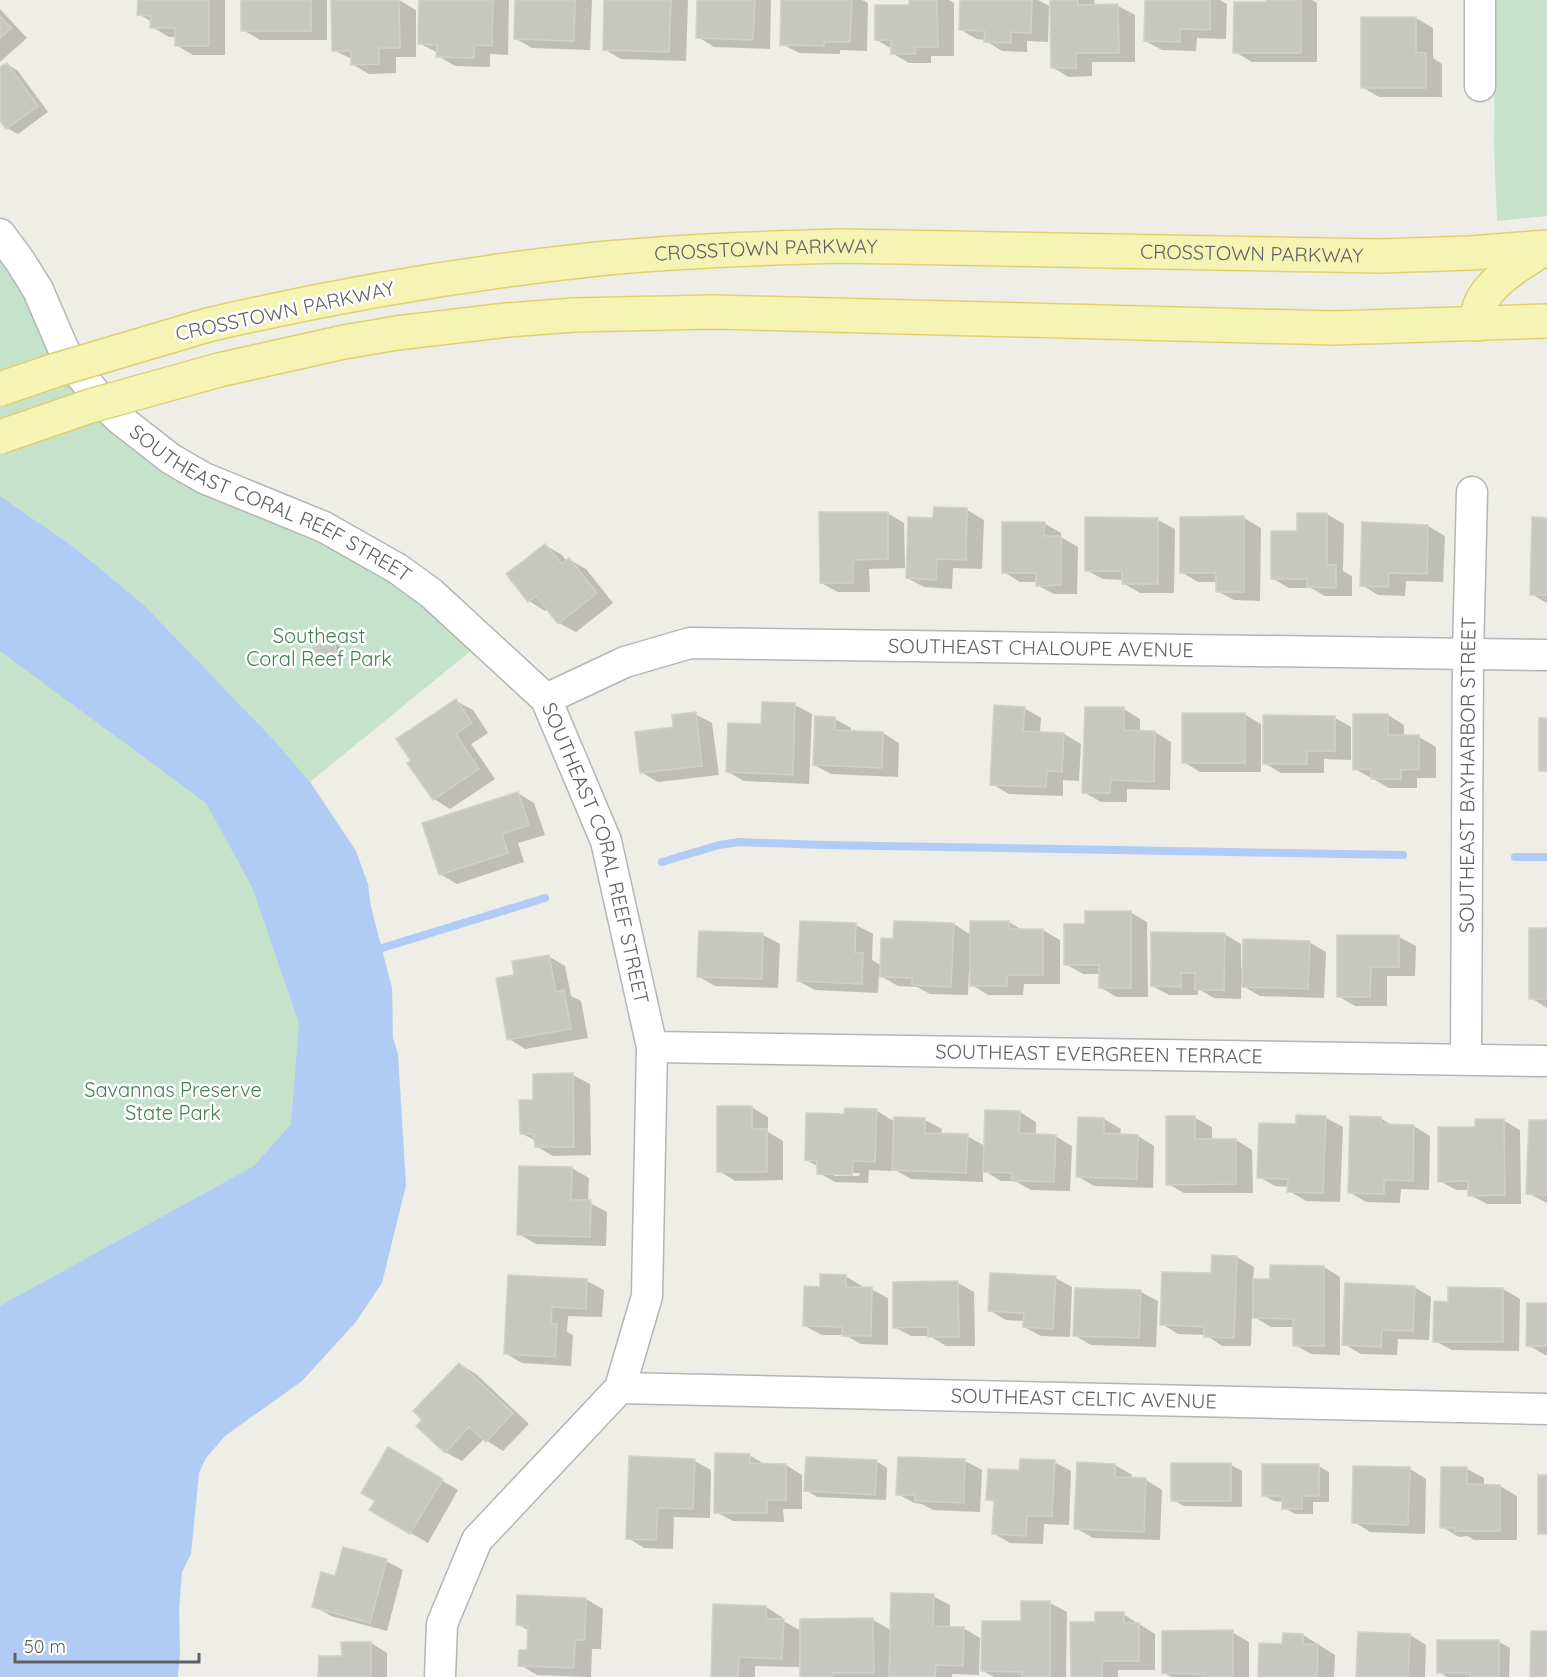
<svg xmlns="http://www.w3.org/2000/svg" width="1547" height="1677" viewBox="0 0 1547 1677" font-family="Quicksand,sans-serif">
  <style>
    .green { fill: #c6e2ca }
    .water { fill: #b0ccf4 }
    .shadow { fill: #0003; fill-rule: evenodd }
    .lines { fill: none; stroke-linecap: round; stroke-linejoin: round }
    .stream { stroke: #b0ccf4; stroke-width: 8 }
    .building { fill: #c7c7c1; stroke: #d2d0c5; stroke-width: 1.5 }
    .minor-casing { stroke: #b3b5b9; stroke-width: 33 }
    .major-casing { stroke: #dfd06e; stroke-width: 36 }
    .minor { stroke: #fff; stroke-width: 30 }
    .major { stroke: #f5f4b5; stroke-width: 33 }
    .major-bridge-casing { stroke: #dfd06e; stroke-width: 36; stroke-linecap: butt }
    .major-bridge { stroke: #f5f4b5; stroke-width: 33 }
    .labels { text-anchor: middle; stroke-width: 5; stroke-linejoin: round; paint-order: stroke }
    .street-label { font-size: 20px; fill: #5e6065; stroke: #fff }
    .park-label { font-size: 20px; fill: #41804e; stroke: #fff }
  </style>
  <rect width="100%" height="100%" fill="#eeede6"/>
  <path class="green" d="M1495 0H1547V216L1497 221 1494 145Z
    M0 248 86 392 301 530 405 590 473 649 310 782 275 741 144 605 74 547 0 496Z
    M0 584 319 888 347 1101 0 1677Z"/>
  <path class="water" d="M0 496 74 547 144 605 275 741 310 782 356 851 368 884 371 907 392 988 393 1038 398 1054 406 1185 382 1283 355 1323 302 1381 225 1436 206 1458 199 1473 191 1554 182 1572 179 1613 180 1653 178 1677H0V1306L254 1166 291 1124 299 1023 252 887 206 803 0 651Z"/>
  <path class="shadow" d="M139 0H225V55H193L176 45V37H169L152 27V22L139 14Z
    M243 0H327V40H260L243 30Z
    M333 0H399L416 10V57H396V73L369 74 352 64V59L333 50Z
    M421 0H509L508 55 490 54V67L455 66 438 56V53L419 43Z
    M517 0H592L590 50 532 48 516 39Z
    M606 0H688L686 61 621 59 604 49Z
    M699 0H771L770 49 714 47 698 37Z
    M783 0H862L868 3 867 51 840 50V54L799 53 782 44Z
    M910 0H949L954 3V56H931V63H909L892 53V49L877 40 911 7Z
    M962 0H1038L1049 6 1048 42 1027 41V52L1002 51 986 41V40L977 39 961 30Z
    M1052 0H1094L1095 6H1118L1135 15V62H1092V76L1069 77 1052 67Z
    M1147 0H1220L1227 4 1226 39 1197 38 1196 51 1162 50 1145 41Z
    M1267 0H1312L1317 3V62H1252L1235 52 1267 4Z
    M0 9 27 38 0 62Z
    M1416 18 1433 28V58L1442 64V97H1379L1362 87Z
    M7 64 18 71 48 112 18 134 7 128 0 118V69Z
    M935 509 967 510 984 520 982 569 953 568 952 589 924 587 907 578 935 520Z
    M887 513 904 523 905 568 869 569 870 592H838L821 583Z
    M1327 514 1344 524 1343 571 1352 576V596H1325L1311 588H1289L1272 578 1298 533Z
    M1244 518 1261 528 1260 601 1234 600 1217 591V582H1198L1181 572Z
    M1547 519V603L1531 594Z
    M1158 520 1175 529 1174 593H1140L1123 583V580L1103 579 1086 570Z
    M1044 523 1061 533V537L1078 547 1077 594H1054L1037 585V582H1020L1004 572Z
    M1428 526 1445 536 1443 582 1406 581 1405 596 1378 595 1362 585Z
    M545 545 562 555 567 562 570 560 586 569 613 603 576 632 559 623 547 609 545 611 529 601Z
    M326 638 339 646 341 653 336 660 330 661 316 653 315 647 319 640Z
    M456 701 473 710 488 733 471 744 495 779 450 809 434 799Z
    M795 705 812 714 809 784 744 781 728 772 763 726Z
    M1024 708 1041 718 1040 733 1064 734 1081 744 1079 781 1063 780V796L1009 794 992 784Z
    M1124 709 1140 719V732H1155L1171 742 1170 790 1127 789V802H1101L1084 792Z
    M695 714 712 723 719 775 658 782 641 772 675 728Z
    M1244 714 1261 724V772H1200L1184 762Z
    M1388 715 1404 725V737H1419L1436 747V778H1417V788H1389L1355 769Z
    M1335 718 1351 727V760L1324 759V773H1281L1264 763Z
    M835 719 851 728V732L883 733 899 743 898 777 831 774 814 765Z
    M518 793 534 803 545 835 518 843 524 862 457 884 440 874Z
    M1130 912 1147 922 1148 997H1117L1100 987V974H1083L1066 964 1086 925Z
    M801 922 856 925 873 934 872 960 882 966 895 940 954 924 971 935 1009 922 1022 930H1043L1060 940V984H1024L1023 995H988L972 985 971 971H969L968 995 930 994 917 987 898 986 879 975 878 993 815 990 798 981Z
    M1547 929V1008L1531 998Z
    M700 932 763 935 780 944 778 988 715 986 698 976Z
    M1224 934 1241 944V969L1309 942 1326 952 1324 998 1260 996 1241 985V999L1214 998 1198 989V995H1169L1152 986Z
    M1399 937 1416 946 1415 976H1387V1006H1355L1338 996Z
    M548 956 565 966 571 996 581 1001 588 1038 525 1049 509 1039Z
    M573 1075 590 1084 591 1155 553 1156 536 1146V1141L521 1133 535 1102Z
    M751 1107 768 1117V1132L783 1141V1180L735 1181 719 1171Z
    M877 1111 895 1122 925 1120 942 1129 941 1135 967 1136 985 1146 1020 1112 1036 1122V1136H1055L1072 1146 1070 1191 1031 1190 1015 1181H1001L983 1170V1182L911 1179 892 1168V1171L869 1170 868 1183 835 1182 819 1173V1167L806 1160 846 1116ZM834 1173H860L859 1176H834Z
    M1167 1118H1195L1212 1127V1140H1236L1252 1150 1253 1193H1184L1168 1184Z
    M1326 1118 1343 1127 1340 1202 1306 1201 1289 1191V1187L1275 1186 1259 1177 1297 1126Z
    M1380 1118 1393 1126H1414L1430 1136 1429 1190 1401 1189 1400 1203 1366 1202 1349 1192Z
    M1104 1119 1121 1129 1120 1135 1138 1136 1154 1146 1153 1188 1094 1186 1077 1176Z
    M1503 1120 1520 1130 1521 1204H1487L1470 1195V1190H1456L1440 1181 1476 1128Z
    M1547 1122V1203L1528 1193Z
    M572 1168 589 1178 588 1202 607 1212 606 1246 536 1244 519 1234Z
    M1237 1257 1254 1267 1253 1281H1272L1324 1267 1340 1277V1355L1311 1354 1295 1345V1327H1271L1252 1316 1251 1346H1222L1206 1335 1178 1334 1162 1324 1212 1275Z
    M845 1276 862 1286V1289H871L888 1298V1345L861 1344 845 1335H822L805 1326 822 1288Z
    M509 1277 587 1281 604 1290 602 1317 568 1316 567 1332 573 1335 571 1366 522 1363 505 1353Z
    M1055 1278 1072 1287 1070 1337 1041 1336 1024 1327 1025 1321 1006 1320 989 1310Z
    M958 1283 974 1292 975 1346H946L930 1336H911L894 1327Z
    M1414 1287 1431 1297 1429 1340 1398 1339 1397 1355 1361 1354 1344 1344Z
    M1503 1289 1520 1299 1519 1351 1452 1350 1435 1341 1449 1303Z
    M1141 1292 1158 1301 1156 1347 1091 1345 1074 1335Z
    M1547 1305V1355H1545L1528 1345Z
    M459 1364 476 1374 529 1424 503 1451 484 1439 462 1461 445 1452 424 1420Z
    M388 1449 458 1490 428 1543 371 1510 377 1500Z
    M749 1455 766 1465H786L802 1475V1509H783L784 1522 733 1521 716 1512Z
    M899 1458 965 1461 982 1470 980 1512 933 1510 922 1504 914 1503 898 1494Z
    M695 1461 711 1470 710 1518 674 1517 673 1549 644 1548 628 1538Z
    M876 1461 887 1468 886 1500 817 1497 806 1490Z
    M1054 1462 1071 1471 1069 1525 1044 1524 1043 1544 1010 1543 993 1533 995 1503 988 1499 1020 1472Z
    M1115 1465 1132 1475 1131 1479 1146 1480 1162 1490 1160 1540 1093 1538 1076 1528Z
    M1231 1465 1242 1471V1507L1184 1506 1173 1500Z
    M1318 1466 1329 1472V1502H1313V1514H1295L1284 1508V1502L1274 1501 1263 1495Z
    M1410 1469 1426 1479 1425 1534 1370 1532 1354 1522Z
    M1467 1469 1484 1478V1486H1500L1517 1496V1540H1474L1467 1536 1459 1537 1442 1527Z
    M386 1561 403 1570 387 1631 331 1616 314 1606 336 1578Z
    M933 1596 950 1605V1628H963L980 1638 979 1675 952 1674V1677H894L890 1675V1677H802V1658H799V1667L755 1666V1677H714L766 1607 782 1617V1620L801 1631 873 1620 891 1630Z
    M586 1599 603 1609 601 1649H592L591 1677 537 1675 520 1665 528 1652 529 1631 518 1624Z
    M1050 1603 1067 1612 1066 1677H994L983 1671 1023 1623Z
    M1123 1614 1155 1634V1670H1118V1677H1072Z
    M1232 1632 1249 1642V1677H1172L1164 1673Z
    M1303 1635 1335 1655 1334 1677H1259L1283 1646Z
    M1410 1635 1426 1645 1425 1677H1357Z
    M1499 1642 1510 1648 1509 1677H1447L1439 1672Z
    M371 1643 387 1653V1677H320L343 1658Z"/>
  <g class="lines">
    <path class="stream" d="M1515 857H1547
      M662 862 719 845 739 842 822 845 1403 855
      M382 948 545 898"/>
  </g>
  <path class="building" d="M138 0H209V46H175V28H150L151 16 137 15Z
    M241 0H311V31H241Z
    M331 0H399L400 48H379V64L351 65V51H332Z
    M419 0H493L492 46 474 45V58L436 57 437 45 418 44Z
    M515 0H575L574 41 514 39Z
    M604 0H671L669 52 603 50Z
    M697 0H755L753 40 696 38Z
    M781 0H852L850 42H824V46L780 45Z
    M909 0H937L938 47H915V54H891V40H875V5H909Z
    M960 0H1032L1031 33 1011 32V43L984 42 985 31 959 30Z
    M1050 0H1078V5L1118 4 1119 53H1076V68H1051Z
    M1145 0H1210V30L1180 29V42L1144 41Z
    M1266 0H1301V53H1233L1234 2H1266Z
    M0 16 11 28 0 38Z
    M1361 17H1416V52L1426 53V88H1361Z
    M7 63 38 106 6 129 0 121V67Z
    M934 507 967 508 966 560 937 559 936 580 906 578 908 517 933 518Z
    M819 512H888V559L853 560V583H820Z
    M1297 513H1327V565H1336V588L1307 587V579H1271V531H1297Z
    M1244 516V592H1216V573H1180V517Z
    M1085 517 1158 518V584H1122V571H1085Z
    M1532 517 1547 518V595H1530Z
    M1002 522H1045L1044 536H1061V585L1036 586V573H1002Z
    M1362 522 1428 525 1427 574 1389 573 1388 587 1360 586Z
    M545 544 562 564 569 558 597 593 558 624 536 596 528 602 506 574Z
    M314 648a11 11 0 1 1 22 0a11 11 0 1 1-22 0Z
    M456 699 472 723 456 734 479 769 433 800 407 763 411 761 396 739Z
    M762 702 795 703 793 775 726 772 728 723 761 724Z
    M994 705 1025 707 1023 731 1064 733 1062 772 1047 771 1046 787 990 785Z
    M1085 707H1124V730L1155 731 1154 782 1111 780 1110 793H1082Z
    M696 712 702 766 640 773 635 732 673 727 672 715Z
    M1182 713H1245V763H1182Z
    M1353 714H1388V735H1419V769L1401 770V779H1371V769L1353 770Z
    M1263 715 1335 716V751H1307V764H1263Z
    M815 716 835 717V730L883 732 882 768 813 765Z
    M1539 718H1547V771H1539Z
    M518 792 529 825 502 834 508 853 439 875 422 823Z
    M1085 911H1131V988H1099V965H1064V924H1085Z
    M800 921 856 923 855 953H863L862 984 797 981Z
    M894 921 954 923 951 987 912 985V978L880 977 881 938 893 939Z
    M970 921H1009V929H1043V975H1007V986H970Z
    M1529 928H1547V999H1529Z
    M699 931 763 933 762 979 697 977Z
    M1151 932 1225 933 1224 990H1195V973H1181V987L1151 986Z
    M1337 935H1399V967H1371L1370 997H1337Z
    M1243 939 1310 941 1308 989 1242 987Z
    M549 955 556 992 564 990 571 1029 507 1040 496 978 514 975 512 961Z
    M573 1073 574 1147H535L534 1134H520L519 1100H533V1074Z
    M717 1106H752V1129H767V1172H717Z
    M845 1108 877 1109 875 1162 853 1161 852 1175 817 1174V1161L805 1160 806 1113 844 1114Z
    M985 1110 1020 1111 1019 1133 1056 1135 1054 1182 1012 1181V1173L983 1172Z
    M1296 1115 1326 1116 1323 1193 1287 1192 1288 1179 1257 1178 1259 1123 1296 1124Z
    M1166 1116H1195V1139H1236V1184L1166 1185Z
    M1350 1116 1381 1117V1124L1414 1125 1413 1181 1384 1180V1194L1348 1193Z
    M894 1117 925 1118V1133L968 1134 966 1173 892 1170Z
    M1078 1117 1104 1118V1133L1138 1135 1137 1179 1076 1177Z
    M1475 1119H1504L1505 1195 1468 1196V1181L1438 1182V1127H1475Z
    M1529 1120H1547V1195L1526 1194Z
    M519 1166 572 1167 571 1200H591L590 1237 517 1235Z
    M1212 1255 1237 1256 1234 1338 1204 1337V1327L1160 1325 1162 1272 1211 1273Z
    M1270 1265 1324 1266V1346H1293V1319L1253 1318V1279H1270Z
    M990 1273 1056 1276 1053 1329 1023 1327 1024 1313 988 1311Z
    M820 1274 846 1275V1287H872L871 1336H842V1327L803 1326 804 1286 820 1287Z
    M508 1275 587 1279 586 1309 552 1307 551 1324H557L555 1357 504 1354Z
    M958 1281 959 1337H928V1327L893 1328V1282Z
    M1345 1283 1415 1286 1413 1331 1382 1330 1381 1347 1342 1345Z
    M1448 1287 1503 1288V1342H1433L1434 1301 1448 1302Z
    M1075 1288 1141 1290 1139 1338 1073 1336Z
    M1527 1303H1547V1346H1526Z
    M459 1363 513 1413 486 1442 469 1427 445 1453 416 1426 422 1420 413 1411Z
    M388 1447 443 1479 410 1534 369 1510 375 1501 361 1493Z
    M715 1453 750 1454V1463L786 1464V1500H767V1513H714Z
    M629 1456 695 1459 693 1509 658 1508 656 1540 626 1539Z
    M806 1457 877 1460 875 1495 804 1491Z
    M898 1457 965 1459 964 1503 915 1501V1495H896Z
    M1020 1459 1055 1460 1052 1516H1027L1026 1536 992 1534 994 1500H986L988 1469 1019 1470Z
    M1077 1462 1115 1464V1477L1146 1478 1144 1532 1074 1529Z
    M1171 1463H1231V1501H1171Z
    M1262 1464H1319V1496H1302V1509H1282V1496H1262Z
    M1353 1466 1410 1467 1408 1525 1352 1523Z
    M1441 1467H1467V1484L1500 1485V1531H1455V1528H1440Z
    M1538 1475H1547V1534H1538Z
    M343 1547 387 1559 370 1623 312 1607 321 1572 335 1576Z
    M891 1593 934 1594 933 1626 964 1627 963 1666 936 1665 935 1677 889 1676Z
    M517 1595 586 1598 585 1640H575L574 1668 518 1666 519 1650H527L528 1626 516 1625Z
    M1021 1601H1050V1677H1022V1672L981 1671 982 1621H1021Z
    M713 1604 766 1606V1619H784L782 1659 739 1657 738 1677H711Z
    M1095 1612H1124V1623H1139V1661H1102V1677H1071L1070 1622H1095Z
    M873 1618 874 1673H833V1677H800V1619Z
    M1233 1630V1677H1203V1674L1162 1673V1631Z
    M1531 1631H1547V1677H1530Z
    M1358 1632 1410 1634 1408 1677H1356Z
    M1283 1633 1303 1634V1644H1318L1317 1677H1258L1259 1643 1282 1644Z
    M1437 1640H1499V1677H1470V1673H1437Z
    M341 1642H371V1677H318L319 1656H342Z"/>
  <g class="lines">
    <g class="minor-casing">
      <g id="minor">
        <path d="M1480 86V0"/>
        <path id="s1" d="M0 234 20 261 38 290 63 348 74 367 105 405 121 420 171 459 204 478 324 527 398 569 431 593 546 699 606 841 652 1047 647 1296 620 1388 477 1540 442 1624 440 1677"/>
        <path id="s2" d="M546 699 625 662 690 643 1547 655"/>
        <path id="s3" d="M652 1047 1547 1061"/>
        <path id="s4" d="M1466 1059 1468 653 1472 492"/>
        <path id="s5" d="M620 1388 1547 1409"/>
      </g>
    </g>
    <g class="major-casing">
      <g id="major">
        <path d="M1477 324C1478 318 1478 310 1480 305 1490 280 1524 262 1545 248"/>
        <path id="s6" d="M208 325C336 295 466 273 597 259 678 251 760 248 841 246L1381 256 1471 253 1547 247"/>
        <path d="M219 370 344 342 397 333 507 320 574 315 712 312 1334 328 1547 321"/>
      </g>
    </g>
    <use href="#minor" class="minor"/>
    <use href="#major" class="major"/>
    <g class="major-bridge-casing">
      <path id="major-bridge" d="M0 389 56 370 208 325
        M0 437 90 406 219 370"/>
    </g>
    <use href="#major-bridge" class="major-bridge"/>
  </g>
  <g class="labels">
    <g class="street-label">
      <text dy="7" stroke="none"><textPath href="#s6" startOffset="564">CROSSTOWN PARKWAY</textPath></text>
      <text dy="7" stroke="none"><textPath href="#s6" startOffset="1050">CROSSTOWN PARKWAY</textPath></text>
      <text transform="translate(285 311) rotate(-12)" y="7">CROSSTOWN PARKWAY</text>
      <text dy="7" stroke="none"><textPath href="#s1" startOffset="396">SOUTHEAST CORAL REEF STREET</textPath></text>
      <text dy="7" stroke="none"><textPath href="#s2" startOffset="506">SOUTHEAST CHALOUPE AVENUE</textPath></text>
      <text dy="7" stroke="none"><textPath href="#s4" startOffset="284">SOUTHEAST BAYHARBOR STREET</textPath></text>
      <text dy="7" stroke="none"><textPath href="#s1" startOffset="900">SOUTHEAST CORAL REEF STREET</textPath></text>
      <text dy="7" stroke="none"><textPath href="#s3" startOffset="447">SOUTHEAST EVERGREEN TERRACE</textPath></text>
      <text dy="7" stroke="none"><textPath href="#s5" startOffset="464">SOUTHEAST CELTIC AVENUE</textPath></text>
    </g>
    <g class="park-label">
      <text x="319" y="643">Southeast<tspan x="319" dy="23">Coral Reef Park</tspan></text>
      <text x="173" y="1097">Savannas Preserve<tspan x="173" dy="23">State Park</tspan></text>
    </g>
  </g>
  <path d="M15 1653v9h184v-9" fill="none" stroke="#5e6065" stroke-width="3"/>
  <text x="24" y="1653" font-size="18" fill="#5e6065" stroke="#ffffff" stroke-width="4.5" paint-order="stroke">50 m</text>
</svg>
